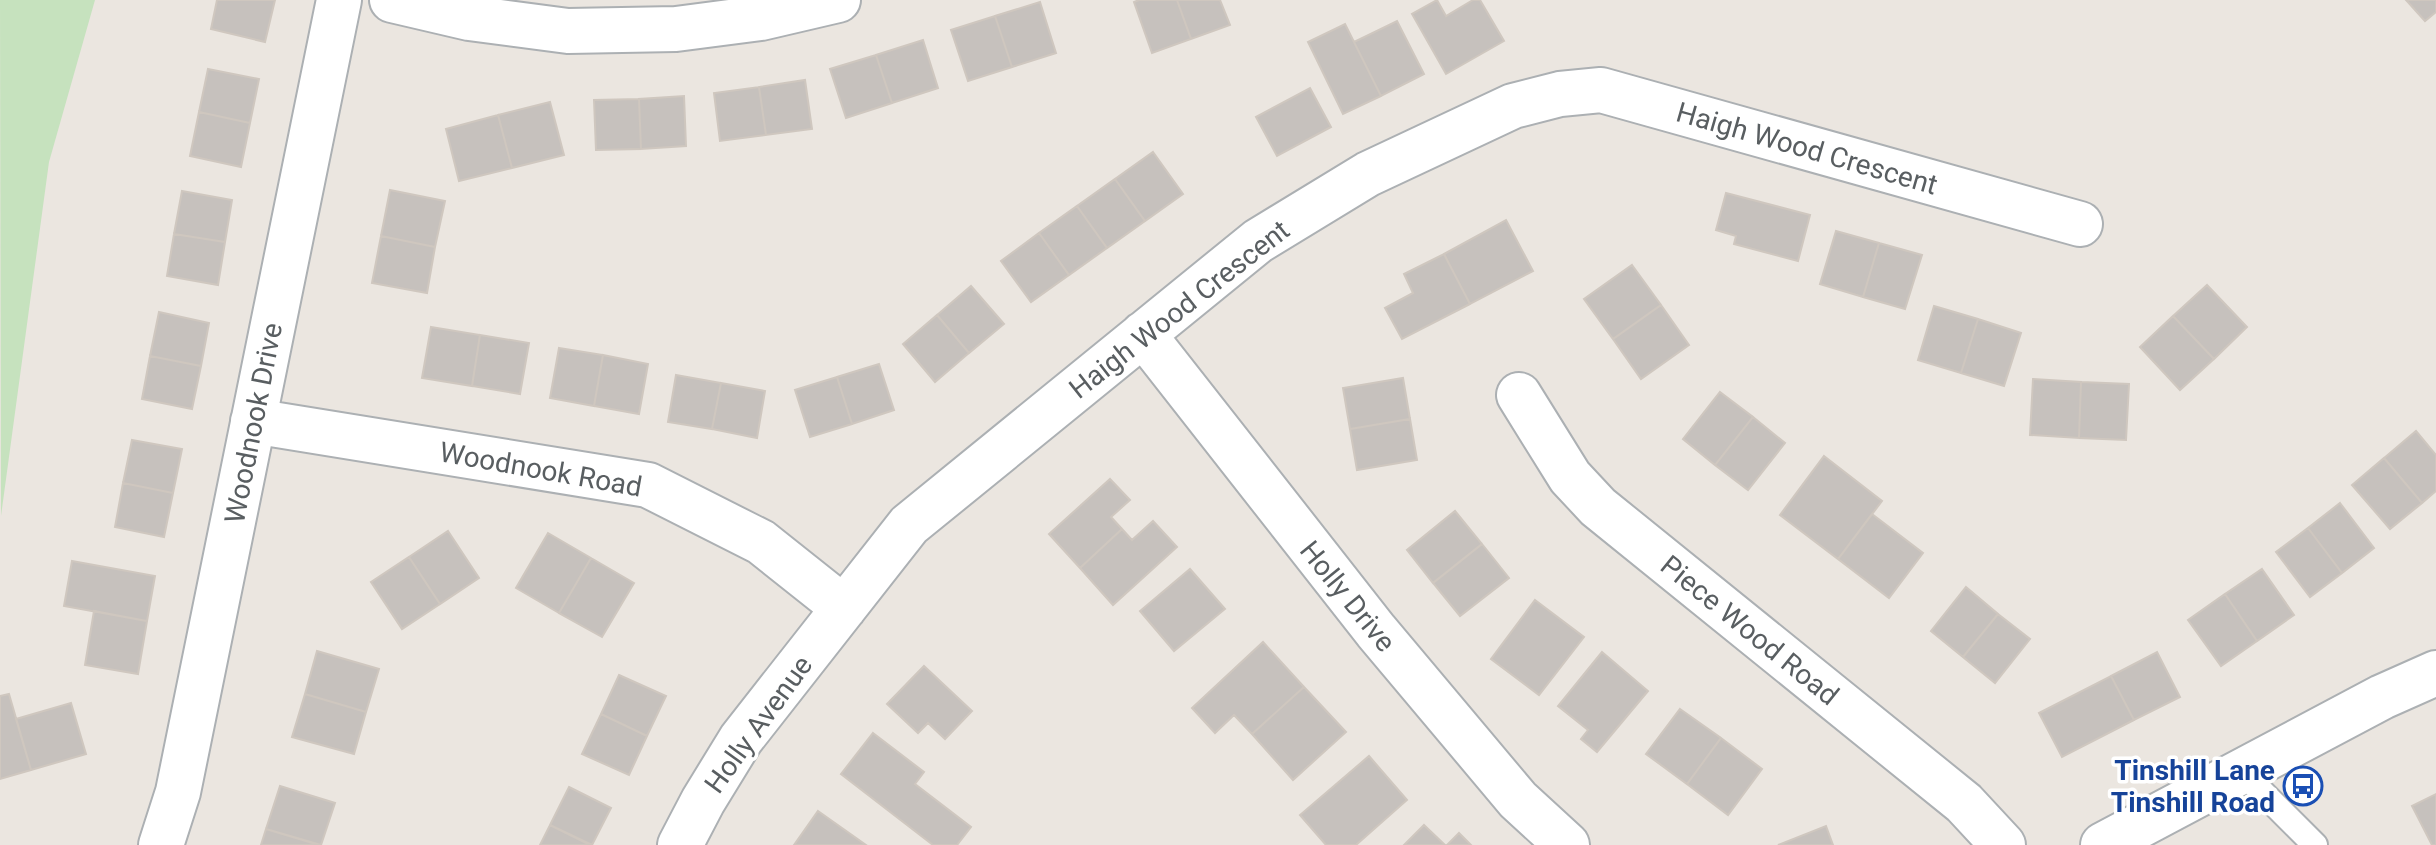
<svg xmlns="http://www.w3.org/2000/svg" width="2436" height="845" viewBox="0 0 2436 845" font-family="Roboto,sans-serif">
  <style>
    .green { fill: #c6e2be }
    .building { fill: #c6c1bd; stroke: #cfc7bf; stroke-width: 2 }
    .lines { fill: none; stroke-linecap: round; stroke-linejoin: round }
    .service-casing { stroke: #acb0b3; stroke-width: 28 }
    .minor-casing { stroke: #acb0b3; stroke-width: 48 }
    .service { stroke: #fff; stroke-width: 24 }
    .minor { stroke: #fff; stroke-width: 44 }
    .labels { text-anchor: middle; stroke-width: 7; stroke-linejoin: round; paint-order: stroke }
    .street-label { font-size: 28px; fill: #595e61; stroke: #fff }
    .transit-label { font-size: 28px; font-weight: bold; fill: #164399; stroke: #fff; text-anchor: end }
  </style>
  <rect width="100%" height="100%" fill="#ebe6e0"/>
  <path class="green" d="M0 0H95L49 162 1 516Z"/>
  <path class="building" d="M217 0H275L265 42 211 29Z
    M1139 0H1177L1191 39 1152 53 1134 2Z
    M1177 0H1220L1230 25 1191 39Z
    M1437 0 1446 16 1473 0H1480L1504 41 1446 74 1412 14Z
    M2406 0H2436V12L2425 21Z
    M1040 2 1056 53 1012 67 995 16Z
    M995 16 1012 67 968 81 951 30Z
    M1397 21 1424 74 1381 96 1354 42Z
    M1345 24 1381 96 1343 114 1308 42Z
    M923 40 938 88 892 103 876 55Z
    M876 55 892 103 846 118 830 69Z
    M208 69 259 79 250 123 199 112Z
    M805 80 812 129 766 135 759 87Z
    M759 87 766 135 720 141 714 93Z
    M1310 88 1331 127 1277 156 1256 117Z
    M684 96 686 146 641 149 639 99Z
    M639 99 641 149 596 150 594 100Z
    M550 102 564 155 512 168 498 115Z
    M199 112 250 123 241 167 190 156Z
    M498 115 512 168 459 181 446 129Z
    M1153 152 1183 194 1145 221 1115 179Z
    M1115 179 1145 221 1107 248 1077 206Z
    M390 190 445 201 435 247 381 236Z
    M182 191 232 200 225 242 174 234Z
    M1726 193 1810 215 1798 261 1734 244 1736 236 1716 230Z
    M1077 206 1107 248 1069 275 1039 233Z
    M1506 220 1533 271 1470 304 1444 254Z
    M1836 231 1879 243 1863 297 1820 284Z
    M1039 233 1069 275 1031 302 1001 261Z
    M174 234 225 242 218 285 167 276Z
    M381 236 435 247 427 293 372 283Z
    M1879 243 1922 255 1905 309 1863 297Z
    M1444 254 1470 304 1402 339 1385 308 1413 293 1404 274Z
    M1632 265 1661 305 1613 339 1584 299Z
    M2207 285 2247 327 2214 359 2173 316Z
    M971 286 1004 324 969 353 937 315Z
    M1661 305 1689 345 1641 379 1613 339Z
    M1934 306 1978 319 1961 373 1918 360Z
    M159 312 209 323 201 366 150 356Z
    M937 315 969 353 935 382 903 344Z
    M2173 316 2214 359 2180 390 2140 347Z
    M1978 319 2021 333 2004 386 1961 373Z
    M431 327 480 335 472 386 422 378Z
    M480 335 529 343 520 394 472 386Z
    M559 348 603 355 594 406 550 398Z
    M603 355 648 364 639 414 594 406Z
    M150 356 201 366 192 409 142 399Z
    M879 364 894 410 852 424 837 377Z
    M676 375 721 383 712 429 668 422Z
    M837 377 852 424 810 437 795 390Z
    M1403 378 1410 419 1350 429 1343 388Z
    M2033 379 2081 382 2079 438 2030 435Z
    M2081 382 2129 384 2126 440 2079 438Z
    M721 383 765 391 757 438 712 429Z
    M1720 392 1753 417 1715 465 1683 439Z
    M1753 417 1785 443 1748 490 1715 465Z
    M1410 419 1417 460 1357 470 1350 429Z
    M2416 431 2436 455V491L2422 503 2384 458Z
    M132 440 182 449 173 493 123 483Z
    M1824 456 1882 501 1838 559 1780 515Z
    M2384 458 2422 503 2390 529 2352 485Z
    M1110 479 1130 500 1111 517 1122 529 1080 568 1049 534Z
    M123 483 173 493 164 537 115 527Z
    M2340 503 2374 548 2342 573 2308 528Z
    M1455 511 1482 544 1433 583 1407 550Z
    M1872 514 1923 553 1889 598 1838 559Z
    M1153 521 1177 547 1113 605 1080 568 1122 529 1132 540Z
    M2308 528 2342 573 2310 597 2276 552Z
    M448 531 479 578 440 604 409 557Z
    M548 533 591 558 559 613 516 588Z
    M1482 544 1509 578 1460 616 1433 583Z
    M409 557 440 604 402 629 371 582Z
    M591 558 634 583 602 637 559 613Z
    M72 561 155 576 147 621 64 606Z
    M1190 569 1225 609 1174 651 1140 611Z
    M2262 569 2294 615 2257 641 2225 594Z
    M1966 587 1998 614 1963 657 1931 631Z
    M2225 594 2257 641 2221 666 2188 620Z
    M1535 600 1584 637 1539 695 1491 659Z
    M94 611 147 621 138 674 85 665Z
    M1998 614 2030 639 1995 683 1963 657Z
    M1263 642 1304 687 1252 734 1234 715 1215 733 1192 708Z
    M317 651 379 669 366 712 305 694Z
    M1602 652 1648 691 1597 752 1581 739 1588 730 1558 706Z
    M2157 652 2180 697 2134 720 2111 676Z
    M924 666 972 711 945 739 928 723 918 733 887 704Z
    M619 675 666 696 647 736 601 714Z
    M2111 676 2134 720 2062 757 2039 713Z
    M1304 687 1346 732 1293 780 1252 734Z
    M9 694 31 770 0 779V696Z
    M305 694 366 712 354 754 292 737Z
    M71 703 86 754 31 770 16 719Z
    M1680 709 1721 738 1687 784 1646 754Z
    M601 714 647 736 629 775 582 754Z
    M873 733 924 772 915 784 971 827 957 845H933L841 774Z
    M1721 738 1762 769 1728 815 1687 784Z
    M1369 756 1407 800 1356 845H1326L1300 815Z
    M280 786 335 803 321 845 266 829Z
    M569 787 611 808 592 845 550 825Z
    M2436 794V845H2432L2412 806Z
    M818 811 866 845H794Z
    M550 825 590 845H540Z
    M1424 825 1445 845H1404Z
    M1826 826 1833 845H1778Z
    M266 829 319 845H261Z
    M1459 833 1471 845H1447Z"/>
  <g class="lines">
    <g class="service-casing">
      <path id="service" d="M2242 772 2315 845"/>
    </g>
    <g class="minor-casing">
      <path id="minor" d="M392 0 469 18 568 31 676 29 761 18 838 0
        M1143 334 1376 631 1518 800 1567 845
        M1519 395 1570 477 1598 507 1964 803 2003 845
        M253 421 648 485 761 542 844 608
        M161 845 178 792 339 0
        M680 845 703 801 741 739 909 525 1258 241 1368 174 1513 106 1560 94 1601 90 2080 224
        M2103 845 2382 697 2436 673"/>
    </g>
    <use href="#service" class="service"/>
    <use href="#minor" class="minor"/>
  </g>
  <defs>
    <g id="bus-ring" transform="scale(2)"><circle r="9.5" fill="#fff" stroke="#1a4fb4" stroke-width="1.5"/><path d="M-5-6H5V4H4V6H2V4H-2V6H-4V4H-5ZM-3.5-4V0h7V-4ZM-3.5 1.2v1.5H-2V1.2ZM2 1.2v1.5H3.5V1.2Z" fill="#1a4fb4"/></g>
  </defs>
  <g fill-rule="evenodd">
    <use href="#bus-ring" x="2303" y="786"/>
  </g>
  <g class="labels">
    <g class="street-label">
      <text transform="translate(1807 148) rotate(16)" y="10">Haigh Wood Crescent</text>
      <text transform="translate(1179 309) rotate(-38)" y="10">Haigh Wood Crescent</text>
      <text transform="translate(253 423) rotate(-79)" y="10">Woodnook Drive</text>
      <text transform="translate(541 469) rotate(10)" y="10">Woodnook Road</text>
      <text transform="translate(1348 596) rotate(51)" y="10">Holly Drive</text>
      <text transform="translate(1750 630) rotate(39)" y="10">Piece Wood Road</text>
      <text transform="translate(758 724) rotate(-54)" y="10">Holly Avenue</text>
    </g>
    <g class="transit-label">
      <text x="2275" y="780">Tinshill Lane<tspan x="2275" dy="32">Tinshill Road</tspan></text>
    </g>
  </g>
</svg>
